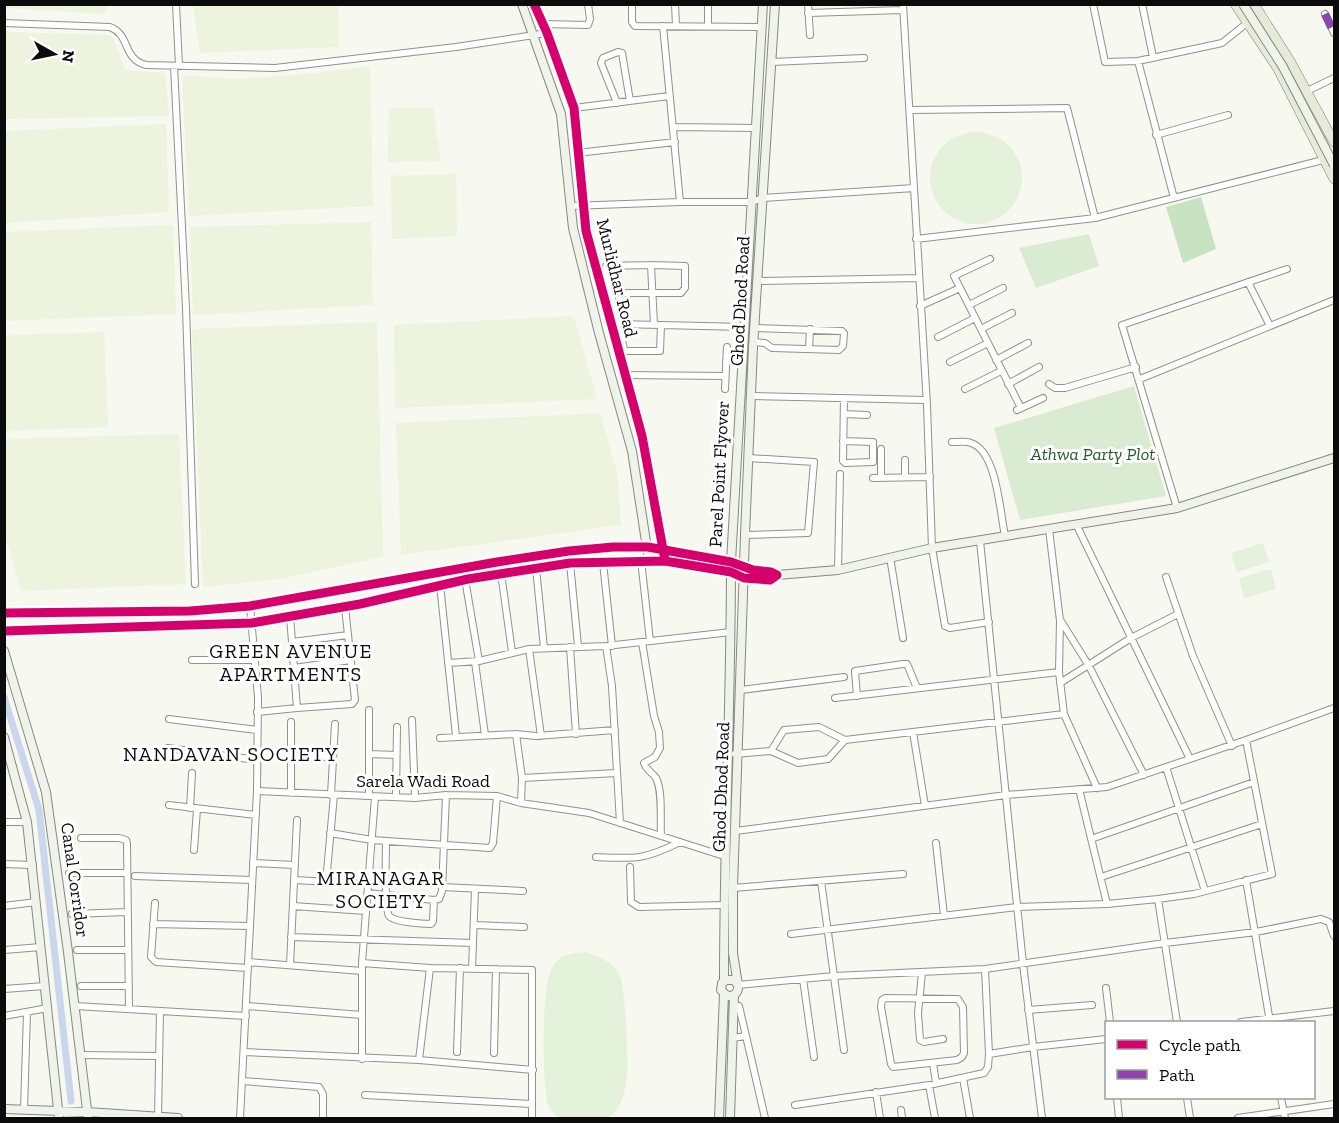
<svg xmlns="http://www.w3.org/2000/svg" width="1339" height="1123" viewBox="0 0 1339 1123" font-family="'Zilla Slab',serif">
  <style>
    .farmland { fill: #eef3dd }
    .green { fill: #d9ecd2 }
    .forest { fill: #c8e3c1 }
    .pitch { fill: #e4f1db }
    .lines { fill: none; stroke-linecap: round; stroke-linejoin: round }
    .canal { stroke: #cad5ee; stroke-width: 7 }
    .street-casing { stroke: #91928e; stroke-width: 8 }
    .secondary-casing { stroke: #888884; stroke-width: 10 }
    .primary-casing { stroke: #7f7f7b; stroke-width: 10 }
    .street { stroke: #fefefd; stroke-width: 6 }
    .secondary { stroke: #f0f3e9; stroke-width: 8 }
    .primary { stroke: #e7e9d9; stroke-width: 9 }
    .secondary-bridge-casing { stroke: #888884; stroke-width: 10; stroke-linecap: butt }
    .secondary-bridge { stroke: #f0f3e9; stroke-width: 8 }
    .quiet { stroke: #8e44ad; stroke-width: 8; stroke-dasharray: 15 8; stroke-linecap: butt }
    .cycleway-casing { stroke: #fff; stroke-width: 13 }
    .cycleway { stroke: #d6006c; stroke-width: 9 }
    .labels { text-anchor: middle; stroke-width: 6; stroke-linejoin: round; paint-order: stroke }
    .street-label { font-size: 18px; fill: #0b0b0b; stroke: #fff }
    .park-label { font-size: 18px; font-style: italic; fill: #245a2b; stroke: #fff }
    .neighbourhood-label { font-size: 20px; letter-spacing: 1.5px; fill: #0b0b0b; stroke: #fff }
  </style>
  <rect width="100%" height="100%" fill="#f7f8ef"/>
  <path class="farmland" d="M4 5 5 4 107 5 106 14 5 8Z
    M193 5H338L339 47 200 53Z
    M5 32 112 35 125 70 165 73 169 116 5 119Z
    M370 66 373 206 189 216 182 75 236 79 306 74Z
    M389 108H433L441 161 388 162Z
    M166 124 169 212 5 223V131Z
    M456 174 457 236 392 239 391 176Z
    M371 222 373 305 193 315 190 227Z
    M173 225 176 314 5 321V232Z
    M574 316 597 399 395 408 394 325Z
    M377 322 383 557 280 579 203 587 192 329Z
    M104 332 108 427 5 431V335Z
    M600 413 617 472 621 525 401 555 396 423Z
    M179 434 186 584 21 591 5 535V439Z"/>
  <path class="green" d="M1089 234 1099 266 1036 288 1019 248Z
    M1134 386 1166 496 1020 520 994 428Z"/>
  <path class="forest" d="M1201 197 1216 249 1183 263 1166 207Z"/>
  <path class="pitch" d="M930 178a46 46 0 1 1 92 0a46 46 0 1 1-92 0Z
    M1263 543 1269 562 1237 572 1231 553Z
    M1271 569 1276 589 1244 598 1239 578Z
    M585 952C598 956 612 961 619 974 626 986 628 1059 627 1075 626 1087 622 1106 613 1114 604 1122 571 1119 559 1118 555 1114 549 1110 548 1104 542 1082 541 984 553 966 560 954 572 954 585 952Z"/>
  <g class="lines">
    <path class="canal" d="M4 697 39 810 71 1101"/>
    <g class="street-casing">
      <path id="street" d="M176 4 179 66
        M632 4V22L635 26 762 27
        M675 4 676 26
        M708 4V26
        M808 4 810 35
        M903 4 927 405 932 548 945 626 950 628 989 622
        M1093 4 1105 62 1138 61 1222 43 1247 23
        M1142 4 1153 57
        M808 13 903 10
        M1325 14 1334 33
        M4 23 110 27C131 35 122 59 146 65L275 68 456 47 547 33
        M542 24 588 25 590 19 588 4
        M663 26 680 202
        M1138 61 1174 198
        M771 62 864 58
        M174 66 186 308 195 584
        M1307 91 1334 78
        M617 103 601 63 603 58 618 52 622 53 630 101
        M574 108 669 96
        M911 110 1067 108 1095 218
        M674 127 756 128
        M1156 135 1228 115
        M577 153 675 142
        M570 206 680 202H752L763 198 914 188
        M916 239 1095 218 1327 159
        M990 259 954 276 1021 408
        M651 265 654 325
        M757 281 919 278
        M1248 282 1270 326
        M611 293H681L685 288V266L651 265 606 266 605 269 624 349 626 351H660L661 325
        M969 305 1003 288
        M920 306 960 288
        M618 324 745 327
        M981 329 1012 313
        M938 337 975 318
        M754 342 765 343 772 348 839 350 843 346 844 333 842 331 755 328
        M809 349 810 329
        M996 360 1028 343
        M726 361H743
        M950 362 988 343
        M624 375 725 376
        M1140 379 1334 300
        M1008 384 1039 367
        M1049 384 1055 388H1065L1136 367
        M725 389 727 347
        M965 389 1001 371
        M751 396 926 400
        M1017 410 1043 398
        M844 414 867 415
        M843 441 873 442V462L845 463 843 461 844 398
        M952 442C958 442 966 441 971 443 997 451 1000 513 1005 536
        M905 460V477
        M881 477V449
        M873 478 930 477
        M1177 508 1122 325 1287 269
        M1076 524 1190 759
        M1049 529 1060 621 1059 672 1064 714 1097 788
        M745 535 808 533 814 462 748 458
        M980 541 1023 964 1042 1118
        M890 557 903 638
        M641 560 650 641
        M570 563 578 646
        M603 563 612 646
        M536 568 544 648
        M838 570 840 474
        M501 573 512 652
        M1166 577 1193 656 1232 746
        M465 579 479 661
        M440 585 456 736
        M290 616 297 708 352 704 355 700 345 607
        M1061 621 1089 666 1144 775
        M292 642 348 635
        M642 642 654 716 659 732 660 748 655 757 644 763C646 770 652 772 656 778 663 791 660 821 661 836
        M606 646 612 686 620 823
        M570 647 576 734
        M529 649 541 736
        M192 660H255
        M475 662 485 735
        M448 663 479 661 529 649 606 646 731 632
        M294 668 351 660
        M1060 683 1131 638 1178 614
        M741 690 844 677
        M857 696 855 671 903 664H907L917 688
        M835 698 1059 672
        M257 712 297 708
        M169 719 257 730
        M412 720 415 798
        M291 722V793
        M913 732 925 806
        M516 734 522 778 521 803
        M440 738 516 734 536 736 615 730
        M1246 740 1334 708
        M168 748 257 760
        M771 751 798 763 828 759 845 740
        M369 754 396 755
        M735 754 771 751 784 730 819 727 845 740 1064 714
        M291 756 333 757
        M1166 767 1205 891
        M522 778 617 773
        M1079 789 1107 904
        M257 791 415 798 446 795 497 796 521 803 589 813 724 856
        M331 795 335 724
        M369 796V710
        M396 797 397 727
        M169 805 256 815
        M190 808 192 773
        M4 822H27
        M736 831 1006 795 1107 787 1246 740 1272 874 1194 894 1158 899 1107 904 1017 907 791 934
        M330 833 372 840 490 848 493 843 497 796
        M81 838H119L126 840 127 843 129 1008
        M1091 839 1254 782
        M386 841C386 853 384 909 389 916 394 922 423 924 431 924L433 921 434 900
        M936 843 944 916
        M194 850 197 809
        M596 857C635 859 644 860 680 842
        M253 863 295 865
        M4 864 33 865
        M630 867 631 902 639 907 724 905
        M69 873H127
        M135 876 252 880
        M1101 877 1262 824
        M294 880 368 884
        M1246 880 1270 1022
        M821 881 844 1050
        M326 882 334 795
        M442 887 523 891
        M733 888 903 874
        M368 893 434 900 439 899 442 891 446 795
        M1158 899 1177 1022
        M155 903 151 957 156 962 248 968
        M4 906 36 902
        M293 906 366 911
        M72 914 127 912
        M153 924 250 926
        M475 925 524 927
        M291 937 473 943
        M4 950 41 947
        M77 950H128
        M248 962 362 971
        M362 963 430 968 532 970V1118
        M290 965 297 820
        M472 969 475 889
        M922 973 918 1013 920 1040 924 1042 943 1039
        M803 979 814 1057
        M738 985 834 976 985 969 1165 943 1256 932 1321 919 1329 922 1334 936
        M81 986H129
        M1106 988 1110 1022
        M4 989 45 986
        M885 998 958 999 963 1007 964 1053 962 1057 957 1060 893 1067 891 1064 881 1007 882 1000Z
        M734 1005 739 1006 746 1036
        M75 1006 246 1016
        M247 1006 362 1015
        M1028 1010 1092 1005
        M4 1016 48 1008
        M1241 1022 1334 1011
        M732 1038 746 1036 765 1118
        M244 1052 419 1060 533 1070
        M457 1052 460 968
        M494 1053 496 969
        M989 1054 1033 1047 1106 1039
        M80 1055 159 1056
        M362 1059V963L375 797
        M419 1060 430 968
        M933 1063 936 1083
        M963 1078 970 1118
        M243 1081 319 1087 323 1094V1118
        M929 1085 935 1118
        M876 1092 880 1118
        M365 1095 532 1104
        M1117 1098 1119 1118
        M1187 1098 1190 1118
        M1281 1098 1285 1118
        M795 1105 929 1085 984 1073 988 1067 989 1054 985 969
        M24 1110 27 1012
        M901 1110 902 1118
        M158 1118 160 1011
        M240 1118 257 791 258 697 250 606
        M1238 1118 1334 1104"/>
    </g>
    <g class="secondary-casing">
      <path id="secondary" d="M522 4 561 114 573 228 599 333 632 451 649 561
        M534 4 547 33 574 108 579 171 588 243 642 436 664 553
        M777 575 838 570 932 548 1177 508 1334 458
        M4 613 190 611 250 606 497 562 569 551 613 547H648L731 562 753 570 771 572 777 575 770 580 744 578 731 572 665 561 570 563 468 579 360 604 252 623 4 631
        M4 651 46 792 68 952 88 1118
        M4 737 27 822 59 1118
        M724 981C724 841 731 702 731 562L763 4
        M738 985 734 980H726L722 983 721 990 726 995C733 998 739 993 738 985L733 953V888L745 535 753 347 775 4
        M4 1109 87 1112 178 1118
        M719 1118 724 994
        M730 1118 734 995"/>
    </g>
    <g class="primary-casing">
      <path id="primary" d="M1235 4 1278 69 1334 179
        M1254 4 1290 61 1334 142"/>
    </g>
    <use href="#street" class="street"/>
    <use href="#secondary" class="secondary"/>
    <use href="#primary" class="primary"/>
    <g class="secondary-bridge-casing">
      <path id="secondary-bridge" d="M1243 4 1283 67 1334 165"/>
    </g>
    <use href="#secondary-bridge" class="secondary-bridge"/>
    <path class="quiet" d="M1325 14 1334 33"/>
    <g class="cycleway-casing">
      <path id="cycleway" d="M534 4 547 33 574 108 586 231 642 436 665 560
        M4 613 190 611 250 606 497 562 569 551 613 547H648L731 562 753 570 771 572 777 575 770 580 744 578 731 572 665 561 570 563 468 579 360 604 252 623 4 631"/>
    </g>
    <use href="#cycleway" class="cycleway"/>
  </g>
  <g class="labels">
    <g class="street-label">
      <text transform="translate(617 278) rotate(76)" y="6">Murlidhar Road</text>
      <text transform="translate(740 301) rotate(-87)" y="6">Ghod Dhod Road</text>
      <text transform="translate(719 474) rotate(-87)" y="6">Parel Point Flyover</text>
      <text x="423" y="787">Sarela Wadi Road</text>
      <text transform="translate(721 787) rotate(-88)" y="6">Ghod Dhod Road</text>
      <text transform="translate(75 880) rotate(82)" y="6">Canal Corridor</text>
    </g>
    <g class="park-label">
      <text x="1093" y="460">Athwa Party Plot</text>
    </g>
    <g class="neighbourhood-label">
      <text x="291" y="658">GREEN AVENUE<tspan x="291" dy="23">APARTMENTS</tspan></text>
      <text x="231" y="761">NANDAVAN SOCIETY</text>
      <text x="381" y="885">MIRANAGAR<tspan x="381" dy="23">SOCIETY</tspan></text>
    </g>
  </g>
  <rect width="1339" height="1123" fill="none" stroke="#0b0b0b" stroke-width="12"/>
  <rect x="1105" y="1021" width="210" height="78" fill="#ffffff" stroke="#9d9d9d" stroke-width="1.5"/>
  <rect x="1117" y="1040" width="30" height="9" fill="#d6006c" stroke="#9d9d9d" stroke-width="1.5"/>
  <text x="1159" y="1051" font-size="18" fill="#0b0b0b">Cycle path</text>
  <rect x="1117" y="1070" width="30" height="9" fill="#8e44ad" stroke="#9d9d9d" stroke-width="1.5"/>
  <text x="1159" y="1081" font-size="18" fill="#0b0b0b">Path</text>
  <g transform="translate(54 54) rotate(99)" stroke="#ffffff" stroke-width="4.5" paint-order="stroke">
  <path d="M0-4.5L10 22L0 15L-10 22Z" fill="#0b0b0b"/>
  <text y="-9" font-size="16" font-weight="bold" text-anchor="middle" fill="#0b0b0b">N</text>
  </g>
</svg>
